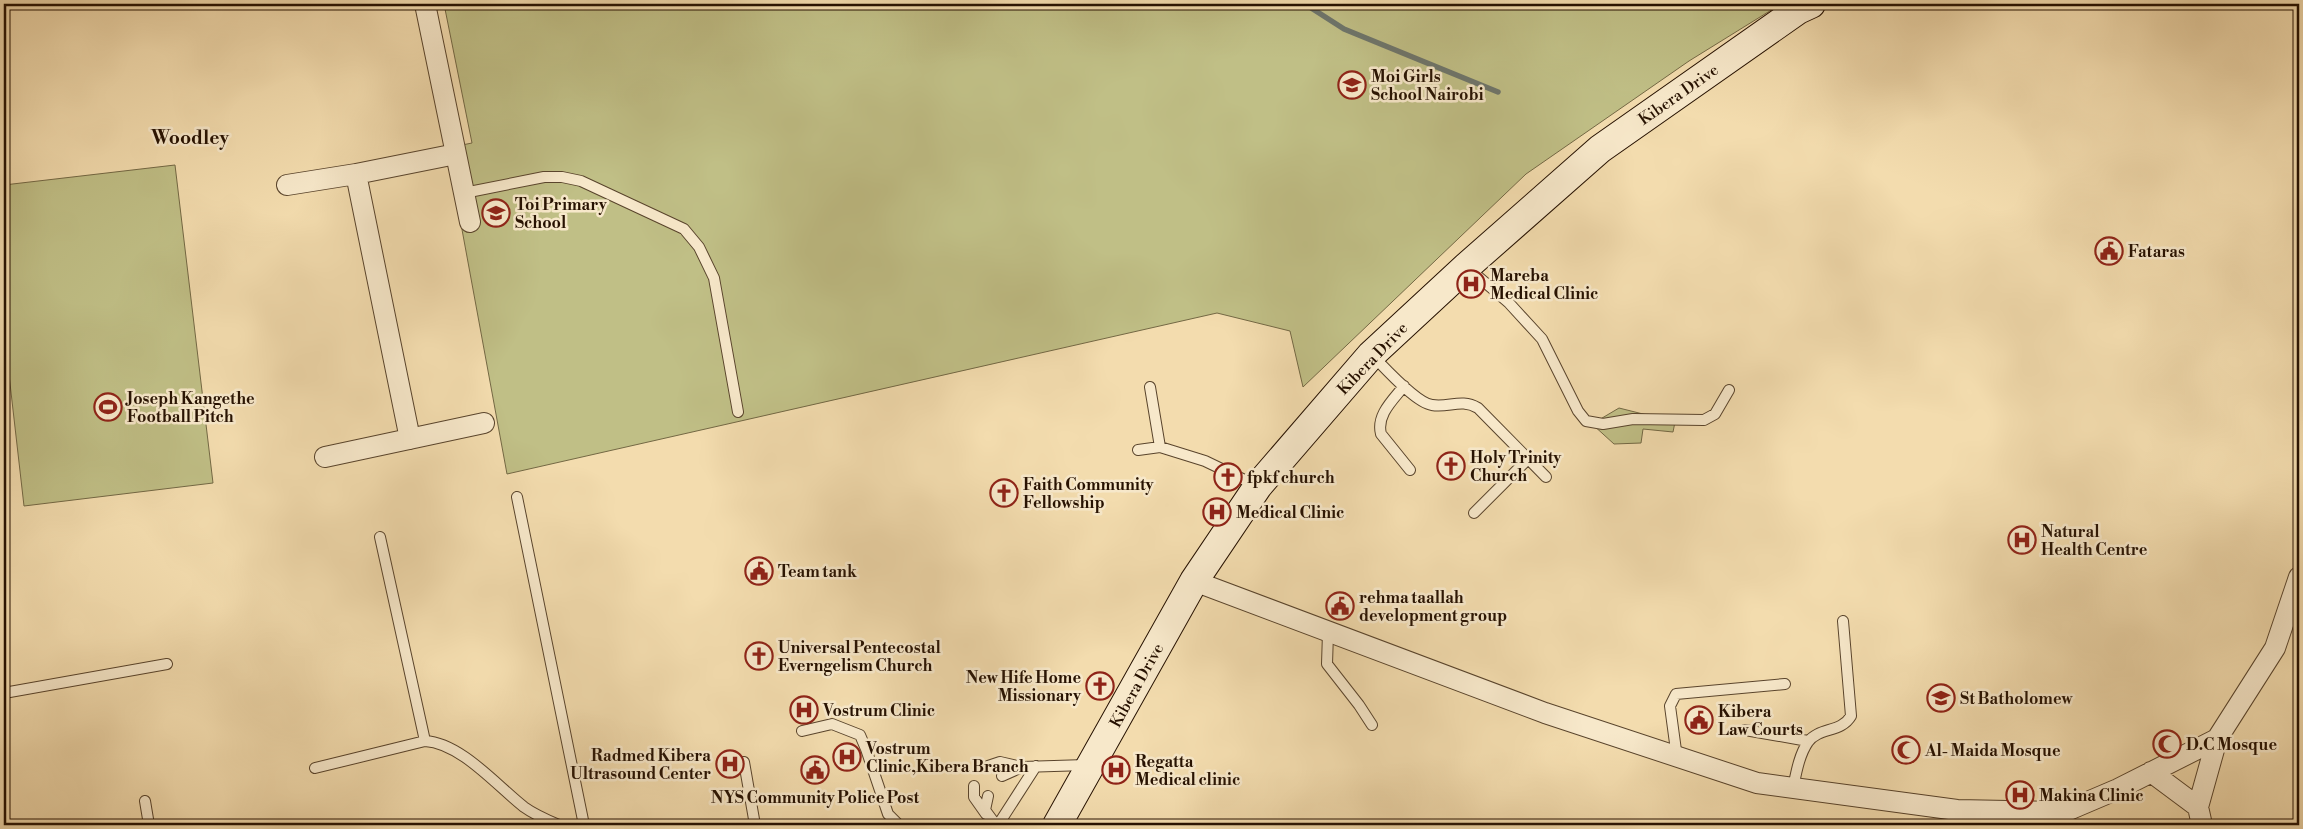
<svg xmlns="http://www.w3.org/2000/svg" width="2303" height="829" viewBox="0 0 2303 829" font-family="'Libre Bodoni',serif">
  <style>
    .green { fill: #c0bf86; stroke: #736844 }
    .lines { fill: none; stroke-linecap: round; stroke-linejoin: round }
    .stream { stroke: #6e766c; stroke-width: 5.5 }
    .lane-casing { stroke: #59442c; stroke-width: 12 }
    .street-casing { stroke: #59442c; stroke-width: 22 }
    .secondary-casing { stroke: #261101; stroke-width: 30 }
    .lane { stroke: #f7e8ca; stroke-width: 10 }
    .street { stroke: #f7e8ca; stroke-width: 20 }
    .secondary { stroke: #f7e8ca; stroke-width: 28 }
    .labels { text-anchor: middle; stroke-width: 5; stroke-linejoin: round; paint-order: stroke }
    .poi-label { font-size: 16px; font-weight: bold; fill: #261101; stroke: #f7e8ca; text-anchor: start }
    .street-label { font-size: 16px; fill: #261101; stroke: #f7e8ca }
    .quarter-label { font-size: 19px; font-weight: bold; fill: #261101; stroke: #f7e8ca }
  </style>
  <rect width="100%" height="100%" fill="#f3dcae"/>
  <filter id="stains"><feTurbulence type="fractalNoise" baseFrequency=".004" numOctaves="4"/><feColorMatrix values="0 0 0 0 .2 0 0 0 0 .09 0 0 0 0 .02 0 0 0 .5 -.17"/></filter>
  <radialGradient id="worn" r=".72"><stop offset=".6" stop-color="#630" stop-opacity="0"/><stop offset="1" stop-color="#630" stop-opacity=".3"/></radialGradient>
  <path class="green" d="M444 4H1781L1689 61 1526 174 1303 387 1290 331 1217 313 507 474 447 148 472 143Z
    M175 165 213 483 24 506 4 331V185Z
    M1619 408 1675 422 1673 432 1643 429 1641 443 1614 444 1592 424Z"/>
  <g class="lines">
    <path class="stream" d="M1305 4 1344 29 1498 92"/>
    <g class="lane-casing">
      <path id="lane" d="M464 193 544 177H562L581 181 684 229 699 247 714 278 738 412
        M1467 267 1509 303 1542 339 1578 411 1586 421 1603 424 1633 419 1704 420 1715 414 1729 390
        M1372 355C1385 368 1416 403 1432 405 1449 408 1461 398 1478 408L1546 477
        M1404 386C1393 400 1376 415 1381 434L1410 470
        M1150 387 1160 447 1205 461 1257 486
        M1138 450 1160 447
        M517 497 584 825
        M1474 513 1528 459
        M380 537 425 741
        M1328 633 1327 664 1359 705 1372 725
        M4 693 167 664
        M1745 730 1808 741
        M802 731 832 724 860 735 866 749 888 814 899 825
        M1677 758 1670 706 1676 694 1785 684
        M744 762 755 825
        M988 766 1000 762 1022 767
        M315 768 425 741C461 743 497 786 524 807 535 815 547 820 559 825
        M1002 776 1022 767 1086 765
        M974 786V797L986 814
        M1793 788C1796 774 1799 755 1808 742 1819 727 1841 733 1851 716L1843 621
        M988 796 985 810 996 825
        M145 801 149 825
        M998 825 1036 766"/>
    </g>
    <g class="street-casing">
      <path id="street" d="M456 154 470 222
        M356 174 410 439
        M287 185 356 174 456 154 425 4
        M325 457 484 423
        M1194 581 1545 713 1757 783 1957 810 2064 812 2118 789 2217 739
        M2151 772 2198 807 2202 825
        M2198 807 2217 739 2275 648 2299 577"/>
    </g>
    <g class="secondary-casing">
      <path id="secondary" d="M1057 825 1194 581 1258 486 1371 355 1466 267 1600 149 1798 10 1811 4"/>
    </g>
    <use href="#lane" class="lane"/>
    <use href="#street" class="street"/>
    <use href="#secondary" class="secondary"/>
  </g>
  <defs>
    <g id="school-ring" transform="scale(1.4375)"><circle r="9.5" fill="#f7e8ca" stroke="#8f2418" stroke-width="1.5"/><path d="M0-5L7-2L0 1L-7-2ZM-4 1L0 2.5L4 1V4Q0 6-4 4Z" fill="#8f2418"/></g>
    <g id="civic-ring" transform="scale(1.4375)"><circle r="9.5" fill="#f7e8ca" stroke="#8f2418" stroke-width="1.5"/><path d="M-.6-6.5H3V-4.5H.6V-3L4-1V1h2V6H-6V1h2V-1L-.6-3ZM-1.2 2.5V6h2.4V2.5Z" fill="#8f2418"/></g>
    <g id="hospital-ring" transform="scale(1.4375)"><circle r="9.5" fill="#f7e8ca" stroke="#8f2418" stroke-width="1.5"/><path d="M-5-5h3v3.5h4V-5h3V5h-3V1.5h-4V5h-3Z" fill="#8f2418"/></g>
    <g id="stadium-ring" transform="scale(1.4375)"><circle r="9.5" fill="#f7e8ca" stroke="#8f2418" stroke-width="1.5"/><path d="M0-5a6.5 5 0 1 0 0 10a6.5 5 0 1 0 0-10ZM-3.5-1.8h7v3.6h-7Z" fill="#8f2418"/></g>
    <g id="church-ring" transform="scale(1.4375)"><circle r="9.5" fill="#f7e8ca" stroke="#8f2418" stroke-width="1.5"/><path d="M-1.2-6h2.4v3.5h3.3v2.4h-3.3V6h-2.4V-.1h-3.3v-2.4h3.3Z" fill="#8f2418"/></g>
    <g id="mosque-ring" transform="scale(1.4375)"><circle r="9.5" fill="#f7e8ca" stroke="#8f2418" stroke-width="1.5"/><path d="M3.5-4.9A6 6 0 1 0 3.5 4.9A5 5 0 1 1 3.5-4.9Z" fill="#8f2418"/></g>
  </defs>
  <g fill-rule="evenodd">
    <use href="#school-ring" x="1352" y="85"/>
    <use href="#school-ring" x="496" y="213"/>
    <use href="#civic-ring" x="2109" y="251"/>
    <use href="#hospital-ring" x="1471" y="284"/>
    <use href="#stadium-ring" x="108" y="407"/>
    <use href="#church-ring" x="1451" y="466"/>
    <use href="#church-ring" x="1228" y="477"/>
    <use href="#church-ring" x="1004" y="493"/>
    <use href="#hospital-ring" x="1217" y="512"/>
    <use href="#hospital-ring" x="2022" y="540"/>
    <use href="#civic-ring" x="759" y="571"/>
    <use href="#civic-ring" x="1340" y="606"/>
    <use href="#church-ring" x="759" y="656"/>
    <use href="#church-ring" x="1100" y="686"/>
    <use href="#school-ring" x="1941" y="698"/>
    <use href="#hospital-ring" x="804" y="710"/>
    <use href="#civic-ring" x="1699" y="720"/>
    <use href="#mosque-ring" x="2167" y="744"/>
    <use href="#mosque-ring" x="1906" y="750"/>
    <use href="#hospital-ring" x="847" y="757"/>
    <use href="#hospital-ring" x="730" y="764"/>
    <use href="#civic-ring" x="815" y="770"/>
    <use href="#hospital-ring" x="1116" y="770"/>
    <use href="#hospital-ring" x="2020" y="795"/>
  </g>
  <g class="labels">
    <g class="poi-label">
      <text x="1371" y="82">Moi Girls<tspan x="1371" dy="18">School Nairobi</tspan></text>
      <text x="515" y="210">Toi Primary<tspan x="515" dy="18">School</tspan></text>
      <text x="2128" y="257">Fataras</text>
      <text x="1490" y="281">Mareba<tspan x="1490" dy="18">Medical Clinic</tspan></text>
      <text x="127" y="404">Joseph Kangethe<tspan x="127" dy="18">Football Pitch</tspan></text>
      <text x="1470" y="463">Holy Trinity<tspan x="1470" dy="18">Church</tspan></text>
      <text x="1247" y="483">fpkf church</text>
      <text x="1023" y="490">Faith Community<tspan x="1023" dy="18">Fellowship</tspan></text>
      <text x="1236" y="518">Medical Clinic</text>
      <text x="2041" y="537">Natural<tspan x="2041" dy="18">Health Centre</tspan></text>
      <text x="778" y="577">Team tank</text>
      <text x="1359" y="603">rehma taallah<tspan x="1359" dy="18">development group</tspan></text>
      <text x="778" y="653">Universal Pentecostal<tspan x="778" dy="18">Everngelism Church</tspan></text>
      <text x="1081" y="683" text-anchor="end">New Hife Home<tspan x="1081" dy="18">Missionary</tspan></text>
      <text x="1960" y="704">St Batholomew</text>
      <text x="823" y="716">Vostrum Clinic</text>
      <text x="1718" y="717">Kibera<tspan x="1718" dy="18">Law Courts</tspan></text>
      <text x="2186" y="750">D.C Mosque</text>
      <text x="866" y="754">Vostrum<tspan x="866" dy="18">Clinic,Kibera Branch</tspan></text>
      <text x="1925" y="756">Al- Maida Mosque</text>
      <text x="711" y="761" text-anchor="end">Radmed Kibera<tspan x="711" dy="18">Ultrasound Center</tspan></text>
      <text x="1135" y="767">Regatta<tspan x="1135" dy="18">Medical clinic</tspan></text>
      <text x="2039" y="801">Makina Clinic</text>
      <text x="815" y="803" text-anchor="middle">NYS Community Police Post</text>
    </g>
    <g class="street-label">
      <text transform="translate(1678 94) rotate(-35)" y="6">Kibera Drive</text>
      <text transform="translate(1372 358) rotate(-46)" y="6">Kibera Drive</text>
      <text transform="translate(1136 685) rotate(-61)" y="6">Kibera Drive</text>
    </g>
    <g class="quarter-label">
      <text x="190" y="144">Woodley</text>
    </g>
  </g>
  <rect width="2303" height="829" fill="none" stroke="#f3dcae" stroke-width="20"/>
  <rect x="5" y="5" width="2293" height="819" fill="none" stroke="#261101" stroke-width="2.5"/>
  <rect x="10" y="10" width="2283" height="809" fill="none" stroke="#261101"/>
  <rect width="100%" height="100%" filter="url(#stains)"/>
  <rect width="100%" height="100%" fill="url(#worn)"/>
</svg>
